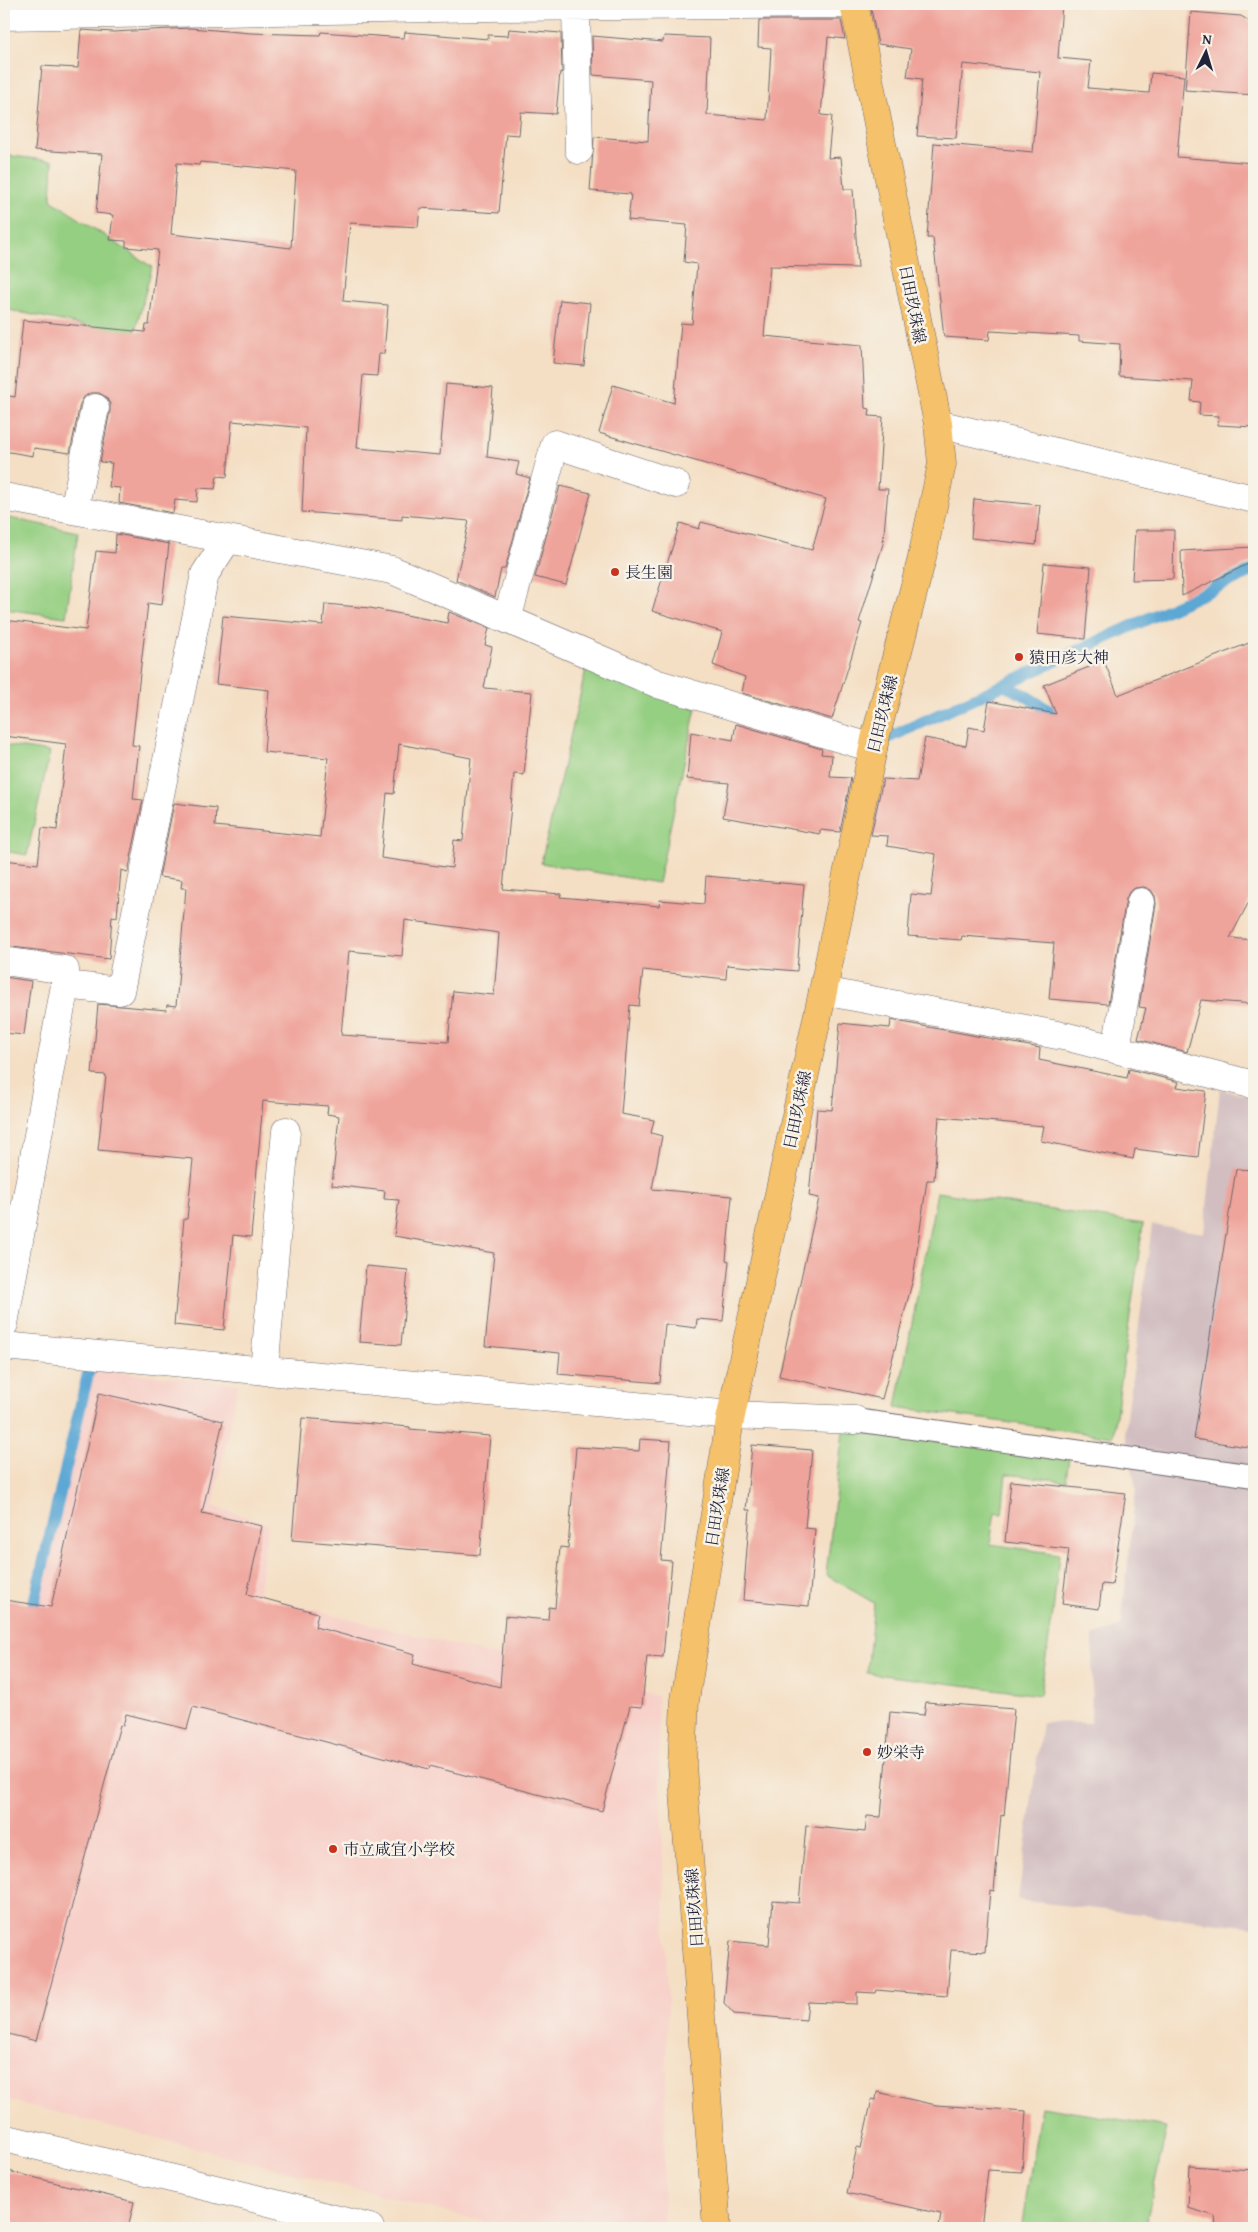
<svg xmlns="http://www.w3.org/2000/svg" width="1258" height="2232" viewBox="0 0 1258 2232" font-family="'Gentium Book Plus','Noto Serif JP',serif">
<rect width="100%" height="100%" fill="#f7f3e8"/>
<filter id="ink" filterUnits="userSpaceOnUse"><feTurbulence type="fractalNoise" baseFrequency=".02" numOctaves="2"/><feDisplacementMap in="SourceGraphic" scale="10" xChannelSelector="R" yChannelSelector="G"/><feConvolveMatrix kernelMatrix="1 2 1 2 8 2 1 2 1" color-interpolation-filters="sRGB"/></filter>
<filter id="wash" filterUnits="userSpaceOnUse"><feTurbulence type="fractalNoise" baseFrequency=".0096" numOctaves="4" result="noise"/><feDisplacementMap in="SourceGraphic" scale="20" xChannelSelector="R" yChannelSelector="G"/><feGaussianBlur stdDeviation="1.12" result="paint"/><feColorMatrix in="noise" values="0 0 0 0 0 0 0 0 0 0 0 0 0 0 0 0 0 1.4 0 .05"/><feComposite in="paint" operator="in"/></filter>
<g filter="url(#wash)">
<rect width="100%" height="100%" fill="#f4dfc4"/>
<path fill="#f7d0c9" d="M90,1369L238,1384L213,1506L268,1524L258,1596L657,1696L668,2002L663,2228H509L4,2099V1628L22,1631L67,1486Z"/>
<path fill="#d2bec1" d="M1220,1089L1254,1097V1927L1018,1900L1042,1722L1091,1723L1093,1636L1121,1626L1136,1489L1125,1432L1152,1225L1204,1233Z"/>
<path fill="#95cf82" stroke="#5c785e" d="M4,155L53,161L51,200L152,267L134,336L9,310L4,329Z
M4,517L78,532L66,617L4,609Z
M586,669L696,708L658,883L541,863Z
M4,745L50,752L27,855L4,851Z
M937,1192L1143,1224L1113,1437L896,1407Z
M843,1431L1069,1457L1066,1481L1006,1474L1002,1514L995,1512L990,1544L1059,1554L1053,1613L1040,1695L867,1673L874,1603L826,1575Z
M1041,2107L1167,2127L1145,2228H1021Z"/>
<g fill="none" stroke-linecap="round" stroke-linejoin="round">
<path stroke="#5ca7d4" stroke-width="12" d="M1003,685L1023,694L1067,722
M875,744L1254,570
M30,1620L91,1361"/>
</g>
<g id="blocks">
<path fill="#efa49b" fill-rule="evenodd" d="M870,4H1062L1058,58L1091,61L1088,88L1149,93L1151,73L1184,76L1177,157L1254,163V427L1218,425L1219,416L1199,415L1200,402L1191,401L1193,381L1119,376L1120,344L1079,341V336L990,331L989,340L944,337L933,238H927L934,143L1033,152L1040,72L963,64L956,138L917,136L922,79L907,77L911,49L878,44Z
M1191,12L1241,16L1254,24V95L1185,90Z
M759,20H841L845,39L828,37L821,115L832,116L828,158L841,157L844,189H853L858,268L770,266L764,336L862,345L865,408L870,409L869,416L883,417L878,489H888L883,544L859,622L862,623L832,719L742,693L745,677L713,665L722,632L652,611L680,523L699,529L701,522L812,550L826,499L599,433L613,385L674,403L681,323L692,324L697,264L684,262L687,225L628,220L631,194L590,191L594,137L648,141L651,80L593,75L592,36L663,42L664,36L710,38L707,115L767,120L771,48L758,47Z
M190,28L251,33L320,35L321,32L404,38L405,32L488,39V35L508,36L509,29L561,33L562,73L560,72L556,114L521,112L519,135L506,134L499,213L420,208L418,227L350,223L343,301L388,305L384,354H379L377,376L363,375L357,448L440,455L446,384L493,388L487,457L519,462L516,474L530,478L505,569H501L495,597L456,580L469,521L402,515V520L302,512L306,428L232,421L227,477L217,476L215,489L198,488L197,502L175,500L173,513L119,503L120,488L109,487L112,463L100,462L110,411V404L106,397L99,393H90L84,397L80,404L70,453L34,448L33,456L4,451V395L15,397L23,320L145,332L146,325H149L158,250L126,247V241L110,240L113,215L96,213L102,154L35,150L42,66L78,68L81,30L113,32ZM200,162L296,171L291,248L171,234L177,163L199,165Z
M560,300L590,303L584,366L553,363Z
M560,486L591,493L566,585L535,577Z
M974,499L1040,505L1036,545L971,538Z
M1135,530H1174L1173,579L1132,580Z
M116,534L169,544L162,605L148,603L132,745L139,746L133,799L143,800L128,872L121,870L117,917L112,916L109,959L4,946V860L38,864L42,828L57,830L66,744L4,736V620L86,630L96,551L115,553Z
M1254,547V561L1182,596L1181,551Z
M1044,563L1091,567L1085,639L1037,634Z
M325,604L370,608L447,623L449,612L489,628L485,645L492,647L484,688L532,692L524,775L514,774L503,889L561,894L560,897L659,906L660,900L704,904L706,876L804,885L797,971L727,965L726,979L643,970L639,1006L630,1005L621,1114L654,1120L651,1133L662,1136L652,1189L732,1196L726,1260L729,1261L723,1321L697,1319L696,1328L665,1324L660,1383L558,1374L560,1353L485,1346L494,1253L394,1236L399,1200L384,1199L385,1191L332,1185L339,1116L327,1114L328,1106L263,1101L251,1237L233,1235L224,1330L174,1325L184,1219H187L193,1159L98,1150L106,1075L92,1074L98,1004L166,1010L167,1005L176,1006L186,888H181L182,880L159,877L174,803L216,808L215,826L320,837L328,758L264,752L269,690L216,684L223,616L323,625ZM399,744L471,758L463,841L454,840L452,868L381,858L387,793L394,794ZM405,920L499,933L494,995L453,991L448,1042L341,1035L349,951L402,956Z
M1254,641V892L1230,938L1254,940V1004L1201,1000L1187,1052L1138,1039L1146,1008L1139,1007L1156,904L1155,896L1151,890L1144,887L1135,888L1129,892L1126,899L1108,1004L1049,999L1054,943L962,936L961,940L908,936L911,894L931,896L936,854L887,846L888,836L871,835L883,779L917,781L925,738L966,746L969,727L984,730L989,701L1056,714L1044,685L1104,661L1118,695Z
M736,724L822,749L821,754L832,755L830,777L851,778L840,832L820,830V834L723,817L729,783L687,779L691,732L733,740Z
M4,977L31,981L24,1035L4,1033Z
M891,1020L1040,1048L1039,1060L1127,1078L1129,1069L1179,1082L1177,1087L1206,1091L1198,1157L1135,1149L1133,1159L1041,1141L1044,1126L939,1117L934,1180H927L913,1279L882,1399L779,1376L819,1198L809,1196L817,1109L832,1110L840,1023L890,1028Z
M1236,1169L1254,1170V1448L1194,1439Z
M366,1266L408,1270L401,1345L359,1342Z
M99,1393L223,1421L202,1513L262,1526L247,1594L318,1613L315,1627L415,1654L413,1664L500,1687L505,1616L548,1620L549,1607L555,1608L560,1547L568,1548L576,1447L639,1451L640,1439L671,1441L661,1560L672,1561L663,1657L647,1656L642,1707L630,1706L602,1811L430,1766L429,1769L193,1707L187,1729L126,1714L123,1726L120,1725L36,2041L4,2033V1600L51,1607Z
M302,1418L410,1427V1429L490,1436L480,1555L292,1540Z
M752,1445L812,1450L805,1528L815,1529L809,1606L743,1600L750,1510H746Z
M1011,1481L1126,1493L1112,1585L1102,1584L1099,1609L1062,1604L1069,1549L1005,1542Z
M926,1702L1014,1709L1004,1816L1001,1815L994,1891L990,1890L985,1952L951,1950L947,1996L876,1990L875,1993L857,1992V2004L808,2002L806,2020L734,2014L724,2003L730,1941L769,1945L773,1901L799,1903L806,1826L865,1832L867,1816L881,1817L890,1712L924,1715Z
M877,2092L936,2105L1026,2111L1022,2172L988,2170L981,2228H939L941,2214L847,2193L857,2147L861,2148L872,2099L876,2100Z
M1190,2166L1254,2170V2228H1216L1215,2216L1188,2208Z
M4,2170L134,2202L128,2228H4Z"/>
</g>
</g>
<g filter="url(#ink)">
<use href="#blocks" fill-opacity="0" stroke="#6c646b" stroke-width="1"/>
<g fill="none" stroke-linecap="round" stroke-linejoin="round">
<defs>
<path id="lane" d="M855,1420L1254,1476
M300,2228L303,2211"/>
<path id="street" d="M576,7L579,150
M4,16L488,7L854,4
M938,424L1254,499
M4,497L392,570L658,684L873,748
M74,510L95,408
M508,616L555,444L676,484
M4,961L65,970V985
M823,991L1068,1037L1254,1085
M1116,1049L1141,902
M4,1324L65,985L120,991L205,574L227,540
M4,1346L731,1415L855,1420
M264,1371L286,1131
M4,2138L245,2196L370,2228"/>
<path id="primary" d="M717,2228L682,1765L685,1700L730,1420L823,991L875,739L921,562L942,464L938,424L854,4"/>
</defs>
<use href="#lane" stroke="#6c646b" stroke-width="24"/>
<use href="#street" stroke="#6c646b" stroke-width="29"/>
<use href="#primary" stroke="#6c646b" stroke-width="29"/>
<use href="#lane" stroke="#fff" stroke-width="22"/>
<use href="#street" stroke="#fff" stroke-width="28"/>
<use href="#primary" stroke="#f5c16b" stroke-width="28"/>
</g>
</g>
<g fill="#c8321e" stroke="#f7f3e8" stroke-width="2">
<circle cx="615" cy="572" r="5"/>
<circle cx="1019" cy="657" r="5"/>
<circle cx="867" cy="1752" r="5"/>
<circle cx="333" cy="1849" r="5"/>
</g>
<g text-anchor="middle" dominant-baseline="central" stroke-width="5" stroke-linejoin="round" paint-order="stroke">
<g font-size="16" fill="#22223b" stroke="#f7f3e8">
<text transform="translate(913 304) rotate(79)">日田玖珠線</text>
<text transform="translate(882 714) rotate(-76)">日田玖珠線</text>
<text transform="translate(797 1110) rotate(-78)">日田玖珠線</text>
<text transform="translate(717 1507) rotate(-81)">日田玖珠線</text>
<text transform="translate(694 1908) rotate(-94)">日田玖珠線</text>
</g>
<g font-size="16" fill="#22223b" stroke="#f7f3e8" text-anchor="start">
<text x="625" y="572">長生園</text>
<text x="1029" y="657">猿田彦大神</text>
<text x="877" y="1752">妙栄寺</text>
<text x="343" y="1849">市立咸宜小学校</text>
</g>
</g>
<rect width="1258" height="2232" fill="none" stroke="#f7f3e8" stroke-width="20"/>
<g transform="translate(1206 52) rotate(5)" stroke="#f7f3e8" stroke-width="4" paint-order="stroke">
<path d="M0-4L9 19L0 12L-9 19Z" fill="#22223b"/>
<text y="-8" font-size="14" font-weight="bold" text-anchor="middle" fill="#22223b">N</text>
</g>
</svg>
